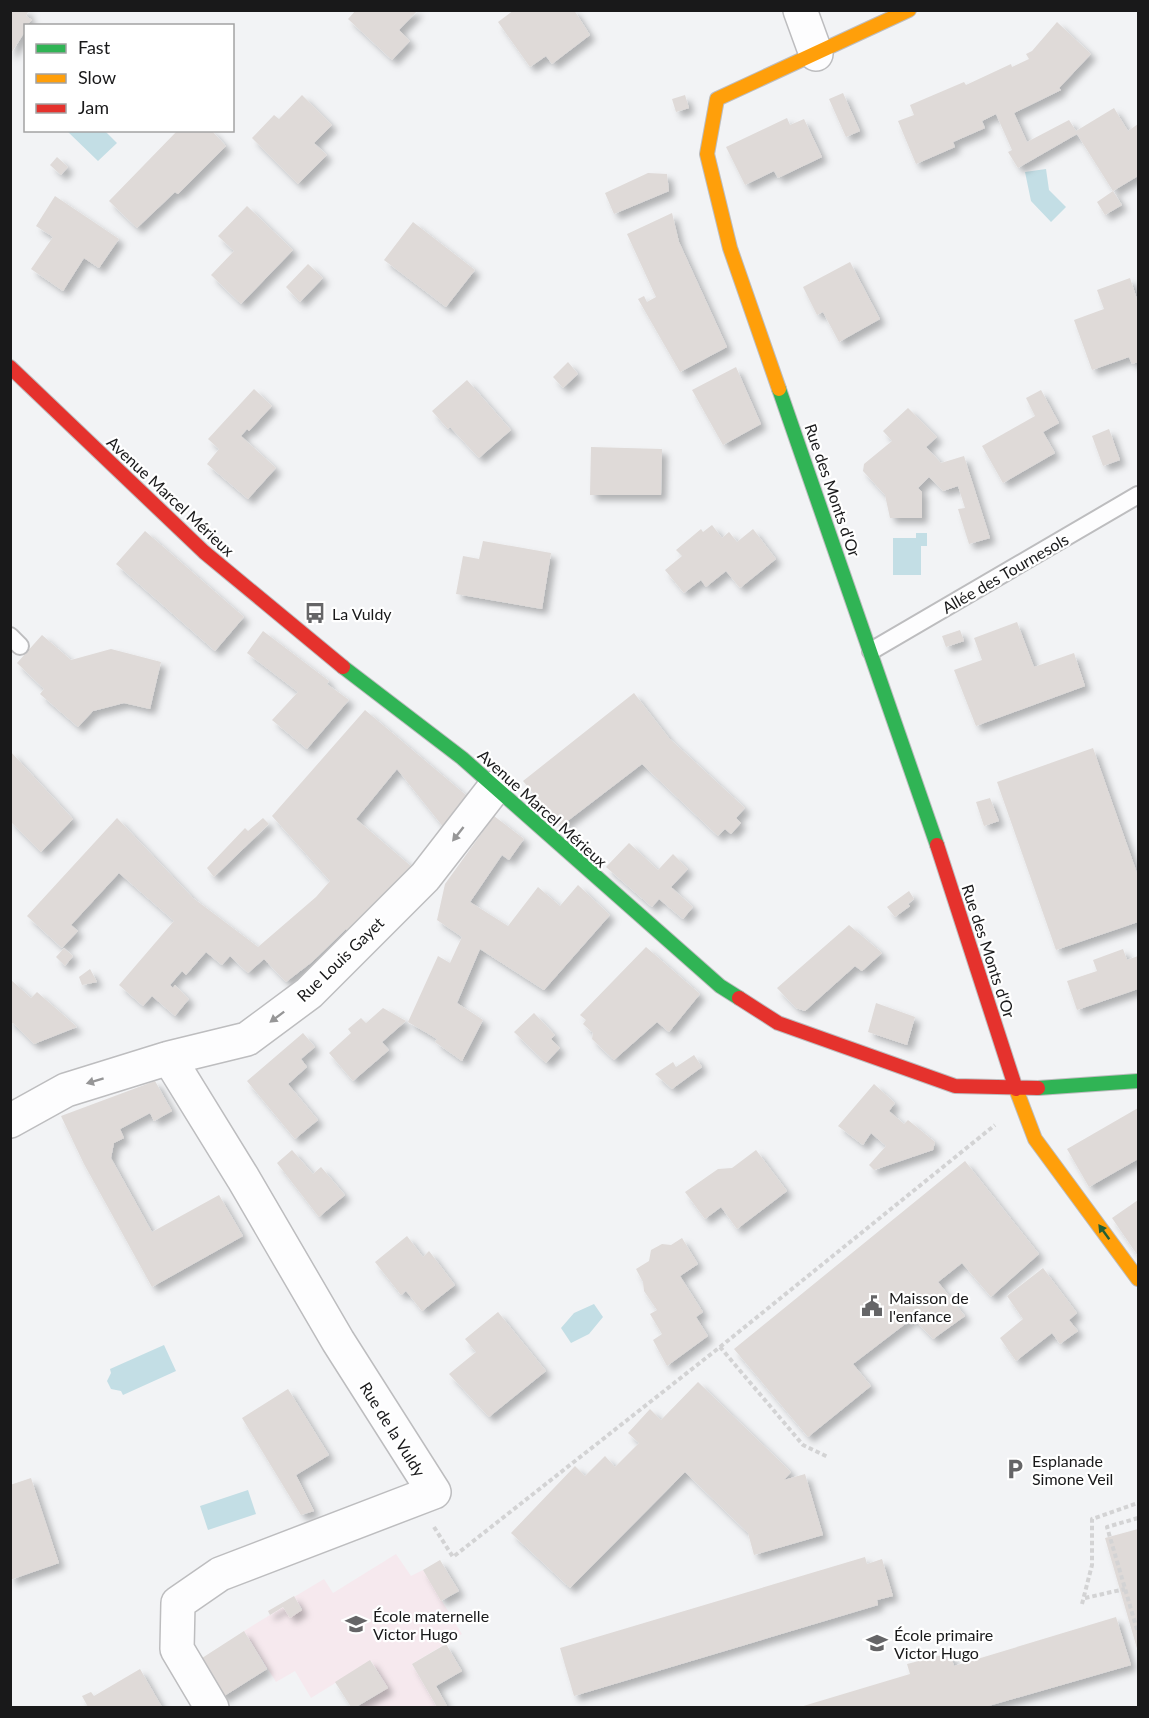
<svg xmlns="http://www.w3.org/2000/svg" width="1149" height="1718" viewBox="0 0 1149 1718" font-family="Lato,sans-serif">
<defs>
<filter id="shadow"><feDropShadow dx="5.5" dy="5.5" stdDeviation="3" flood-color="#0004"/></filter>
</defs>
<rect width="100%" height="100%" fill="#f2f3f5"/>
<path fill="#f6e9ee" d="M396,1554L411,1576L423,1570L462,1634L412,1664L437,1707L356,1708L388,1688L371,1661L311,1698L295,1671L276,1682L244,1631L283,1607L290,1617L302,1609L294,1597L324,1579L333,1593Z"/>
<path fill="#c3dee5" d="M67,131H105L117,143L98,161Z
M1046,169L1049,190L1066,207L1051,222L1031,201L1025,172Z
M916,533H927V546H921V575H893V538H916Z
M594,1304L603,1317L589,1334L571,1343L561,1328L574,1313Z
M164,1345L176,1371L123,1395L121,1391L111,1389L107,1381L111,1373L110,1369Z
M248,1490L256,1514L208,1530L200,1506Z"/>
<path fill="#dfdad8" filter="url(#shadow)" d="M10,10H29L26,16L32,20L26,26V30L10,55Z
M356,10H418L399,30L410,41L392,60L348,19Z
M514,10H574L590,35L552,64L546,56L530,67L498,22Z
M1057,22L1091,54L1059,88L1061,90L1014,113L1027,142L1069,120L1076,131L1114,108L1128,131L1138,124V176L1113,191L1077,134L1018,168L1008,152L1012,150L996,114L982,121L985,128L953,142L955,147L916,164L898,121L914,115L910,105L964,82L966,85L1011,64L1012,67L1029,59L1026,54L1032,51Z
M843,93L860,131L846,137L829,99Z
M302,95L332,125L314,143L327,155L298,184L252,138L274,115L279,119Z
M685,95L689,108L676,112L672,99Z
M787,118L790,125L804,119L822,157L778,178L774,171L745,185L726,147Z
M178,130H211L226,146L178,194L175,192L137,228L109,201Z
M57,157L68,167L61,175L50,165Z
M648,173L667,174L669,191L614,214L605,193Z
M1113,191L1122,205L1105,215L1097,202Z
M55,196L119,239L99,268L84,258L63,291L31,269L53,237L36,226Z
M247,206L293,250L241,304L211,275L234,251L218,236Z
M672,213L679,242L727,347L680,372L638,299L644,296L647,302L656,297L627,234Z
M413,222L475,270L446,307L384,260Z
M850,262L880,319L839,342L823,312L817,315L803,287Z
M308,264L323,278L300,302L286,287Z
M1130,278L1138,302V362L1132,364L1129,357L1092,370L1074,320L1104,309L1097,290Z
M568,362L578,374L563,388L553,377Z
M736,367L761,424L723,445L692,390Z
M467,380L511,430L479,458L450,427L448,429L432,411Z
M254,389L272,406L249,431L247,429L241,436L276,468L248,499L207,464L219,449L208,439Z
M1041,390L1059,423L1043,432L1055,453L1003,483L982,446L1035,416L1026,398Z
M908,408L937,437L926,447L941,463L964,456L990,538L969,544L958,509L965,508L958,486L943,491L929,477L918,488L922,492V518H890L885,495L863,471L864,464L892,441L883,431Z
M1109,429L1120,460L1103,466L1092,436Z
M591,447L662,449L661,495H590Z
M712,525L722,538L729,532L737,542L753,529L776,559L740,588L726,571L706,587L701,580L684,593L665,570L682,556L676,550L701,529L703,532Z
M145,531L244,617L215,651L116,564Z
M483,541L551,553L542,609L456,594L463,556L479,559Z
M1017,622L1034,667L1074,653L1085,686L976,726L954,670L982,660L974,638Z
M960,630L964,641L946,647L942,636Z
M263,631L329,681L327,684L349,700L307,749L272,720L298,692L247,653Z
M42,635L71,660L111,649L161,662L150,709L124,703L93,711L78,727L40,694L44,689L17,663Z
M634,693L669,738L745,808L736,818L741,823L731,834L725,829L718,836L642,764L561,826L523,781Z
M365,710L467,796L444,828L397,769L356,819L412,867L349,933L346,929L312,962L286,982L264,959L248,973L230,956L222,965L206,952L186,975L182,971L170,985L173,988L175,985L189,999L175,1016L152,996L143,1006L119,985L174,921L119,873L71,925L78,931L62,948L27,916L117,818L193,898L258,947L316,897L330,881L272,816Z
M1093,748L1138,876V922L1056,950L997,782Z
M10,751L73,819L41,852L10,821Z
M990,798L999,821L984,826L976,802Z
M494,816L524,839L509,860L502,855L470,902L508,926L538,887L560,906L578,885L610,915L544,990L480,949L457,1003L483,1020L462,1061L435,1042L437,1039L408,1022L438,956L450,963L462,937L437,920L445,884Z
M263,818L269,824L214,877L207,868L245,828L248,831Z
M629,843L658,870L673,854L688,869L671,887L693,907L683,919L659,899L652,907L606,867Z
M909,891L914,899L908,904L910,906L895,917L887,907Z
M849,925L882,953L862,971L855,966L805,1011L796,1008L777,988Z
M646,947L700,994L669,1032L657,1022L614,1060L592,1039L593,1033L583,1024L586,1020L580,1015Z
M64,948L73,956L65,966L56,957Z
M1123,949L1127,960L1138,956V989L1077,1010L1067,981L1097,971L1093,960Z
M90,969L97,982L82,985L79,977Z
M10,979L31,998L37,992L77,1027L34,1044L13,1023L10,1025Z
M876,1003L915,1017L907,1045L868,1032Z
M383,1008L406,1021L382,1042L389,1050L353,1081L329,1053L351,1033L348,1029L361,1018L366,1023Z
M534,1013L555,1035L551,1039L560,1048L546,1063L514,1032Z
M303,1033L315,1047L301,1059L307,1067L288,1084L318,1120L295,1139L247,1081Z
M694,1055L702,1067L672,1089L655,1074L673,1062L676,1067Z
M155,1081L172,1111L154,1121L150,1113L120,1129L124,1138L114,1143L111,1158L152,1232L219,1195L243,1236L152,1287L84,1164L61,1116Z
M874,1084L895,1103L889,1111L904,1124L908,1120L935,1142L933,1150L874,1170L869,1165L886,1146L871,1133L863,1145L838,1126Z
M1138,1108V1159L1089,1187L1067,1149Z
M292,1150L313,1174L321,1167L345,1195L319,1217L277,1163Z
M756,1150L787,1191L737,1229L721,1207L705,1219L685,1192L718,1169L732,1168Z
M965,1161L1039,1254L991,1297L962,1263L938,1282L965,1316L933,1339L913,1318L853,1364L871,1386L808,1437L734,1349Z
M1138,1200V1256L1112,1218Z
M407,1236L423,1257L429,1251L455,1285L422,1311L406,1291L401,1295L375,1262Z
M682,1238L698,1264L680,1276L703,1312L696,1317L708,1336L667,1366L653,1340L662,1334L650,1314L657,1310L644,1291L643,1282L636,1269L649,1261L651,1250L662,1244L671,1245Z
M1043,1268L1077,1313L1069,1320L1078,1331L1060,1344L1052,1333L1016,1361L1000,1338L1023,1319L1007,1296Z
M498,1312L546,1371L489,1417L449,1374L476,1352L465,1339Z
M698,1382L791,1472L784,1480L805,1474L823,1535L754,1555L748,1533L685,1472L570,1588L511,1533L575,1466L585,1476L605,1456L615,1467L639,1443L628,1433L650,1409L661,1420Z
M288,1389L329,1455L296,1475L314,1511L301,1515L242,1418Z
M31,1478L59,1563L10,1580V1485Z
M1138,1529V1652L1105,1538Z
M865,1557L867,1564L882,1559L893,1596L877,1600L878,1605L574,1696L560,1648Z
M440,1560L459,1591L441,1601L423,1570Z
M294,1596L302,1610L290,1618L283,1607L270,1615L268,1611Z
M1116,1617L1131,1665L985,1707H800L910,1674L907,1664L950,1653L954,1666Z
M244,1631L267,1669L221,1698L199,1660Z
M446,1644L462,1671L436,1686L447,1706L437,1707L412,1664Z
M370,1660L388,1688L356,1707H351L335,1682Z
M140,1669L162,1707H88L82,1696L91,1692L94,1696Z"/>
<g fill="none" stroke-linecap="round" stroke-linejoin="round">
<defs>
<path id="lane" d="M10,636L20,646
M871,651L1138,495"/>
<path id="street" d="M800,10L816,54
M169,1058L243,1178L338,1341L434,1492L220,1574L178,1603L177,1649L212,1708
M10,1121L66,1090L169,1058L247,1039L309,993L425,877L494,788"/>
<path id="fast" d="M779,389L937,845
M343,667L462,758L720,986L739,998
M1038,1088L1138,1081"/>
<path id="slow" d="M779,389L730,248L707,154L717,99L909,10
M1016,1089L1035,1139L1138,1279"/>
<path id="jam" d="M10,367L204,552L343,667
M937,845L1016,1089
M739,998L778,1023L955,1086L1038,1088"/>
</defs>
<use href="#lane" stroke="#bdbdbf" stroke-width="20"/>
<use href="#street" stroke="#bdbdbf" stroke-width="36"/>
<use href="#fast" stroke="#bdbdbf" stroke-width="16"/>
<use href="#slow" stroke="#bdbdbf" stroke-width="16"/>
<use href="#jam" stroke="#bdbdbf" stroke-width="16"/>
<path stroke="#d3d3d4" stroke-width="4" stroke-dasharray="4.5 3" stroke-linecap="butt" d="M720,1347L995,1125
M1138,1518L1107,1527L1138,1633
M434,1527L453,1557L720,1347L803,1445L828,1457
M1085,1598L1125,1589
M1082,1604L1092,1565V1519L1138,1503"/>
<use href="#lane" stroke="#fdfdfe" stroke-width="16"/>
<use href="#street" stroke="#fdfdfe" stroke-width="33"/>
<use href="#fast" stroke="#30b455" stroke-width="14"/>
<use href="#slow" stroke="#ff9f0a" stroke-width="14"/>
<use href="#jam" stroke="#e5322d" stroke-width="14"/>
</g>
<defs><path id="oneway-solid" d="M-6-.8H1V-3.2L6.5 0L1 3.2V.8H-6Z" transform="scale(1.5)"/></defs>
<g fill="#969697">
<use href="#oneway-solid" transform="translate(458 834) rotate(128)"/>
<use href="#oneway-solid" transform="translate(277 1017) rotate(143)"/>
<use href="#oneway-solid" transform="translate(95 1081) rotate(163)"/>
</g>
<use fill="#235f35" href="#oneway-solid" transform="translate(1104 1232) rotate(-126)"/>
<defs>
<symbol id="bus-bare" viewBox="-9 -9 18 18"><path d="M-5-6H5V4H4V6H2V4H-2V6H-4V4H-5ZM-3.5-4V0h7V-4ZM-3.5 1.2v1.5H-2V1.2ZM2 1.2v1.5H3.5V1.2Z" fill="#656567" stroke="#fff" stroke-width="2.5" paint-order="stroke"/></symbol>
<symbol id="civic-bare" viewBox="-9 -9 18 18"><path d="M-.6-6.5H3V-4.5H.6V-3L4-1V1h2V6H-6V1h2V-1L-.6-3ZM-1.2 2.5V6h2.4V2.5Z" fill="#656567" stroke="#fff" stroke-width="2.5" paint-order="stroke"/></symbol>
<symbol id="parking-bare" viewBox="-9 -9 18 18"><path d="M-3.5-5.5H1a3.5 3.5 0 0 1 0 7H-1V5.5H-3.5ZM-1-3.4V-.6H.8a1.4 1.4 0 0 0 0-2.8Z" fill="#656567" stroke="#fff" stroke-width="2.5" paint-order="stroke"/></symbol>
<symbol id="school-bare" viewBox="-9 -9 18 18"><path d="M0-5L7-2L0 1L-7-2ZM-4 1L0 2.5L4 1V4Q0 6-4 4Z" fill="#656567" stroke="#fff" stroke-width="2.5" paint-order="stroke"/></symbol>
</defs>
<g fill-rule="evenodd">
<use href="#bus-bare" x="300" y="598" width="30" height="30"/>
<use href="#civic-bare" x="857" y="1291" width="30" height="30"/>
<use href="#parking-bare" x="1000" y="1454" width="30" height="30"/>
<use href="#school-bare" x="341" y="1609" width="30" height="30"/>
<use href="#school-bare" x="862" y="1628" width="30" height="30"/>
</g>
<g text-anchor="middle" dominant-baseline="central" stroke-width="4.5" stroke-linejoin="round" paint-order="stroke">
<g font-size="16" fill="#19191a" stroke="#fff">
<text transform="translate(833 490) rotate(71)">Rue des Monts d'Or</text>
<text transform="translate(171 496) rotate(43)">Avenue Marcel Mérieux</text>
<text transform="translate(1005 573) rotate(-30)">Allée des Tournesols</text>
<text transform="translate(543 808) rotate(42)">Avenue Marcel Mérieux</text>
<text transform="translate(989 951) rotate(72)">Rue des Monts d'Or</text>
<text transform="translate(340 959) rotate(-44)">Rue Louis Gayet</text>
<text transform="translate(393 1429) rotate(58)">Rue de la Vuldy</text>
</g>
<g font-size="16" fill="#19191a" stroke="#fff" text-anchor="start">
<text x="332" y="613">La Vuldy</text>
<text x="889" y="1297">Maisson de<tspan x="889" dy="18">l'enfance</tspan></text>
<text x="1032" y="1460">Esplanade<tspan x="1032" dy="18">Simone Veil</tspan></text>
<text x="373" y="1615">École maternelle<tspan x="373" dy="18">Victor Hugo</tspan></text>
<text x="894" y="1634">École primaire<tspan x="894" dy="18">Victor Hugo</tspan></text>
</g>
</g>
<rect width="1149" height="1718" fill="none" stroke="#19191a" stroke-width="24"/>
<rect x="24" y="24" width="210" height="108" fill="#ffffff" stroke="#a3a3a3" stroke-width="1.5"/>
<rect x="36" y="44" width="30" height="9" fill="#30b455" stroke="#a3a3a3" stroke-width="1.5"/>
<text x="78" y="54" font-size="18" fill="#19191a">Fast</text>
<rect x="36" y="74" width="30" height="9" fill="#ff9f0a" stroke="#a3a3a3" stroke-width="1.5"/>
<text x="78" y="84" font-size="18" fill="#19191a">Slow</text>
<rect x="36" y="104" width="30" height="9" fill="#e5322d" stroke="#a3a3a3" stroke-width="1.5"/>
<text x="78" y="114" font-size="18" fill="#19191a">Jam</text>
</svg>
